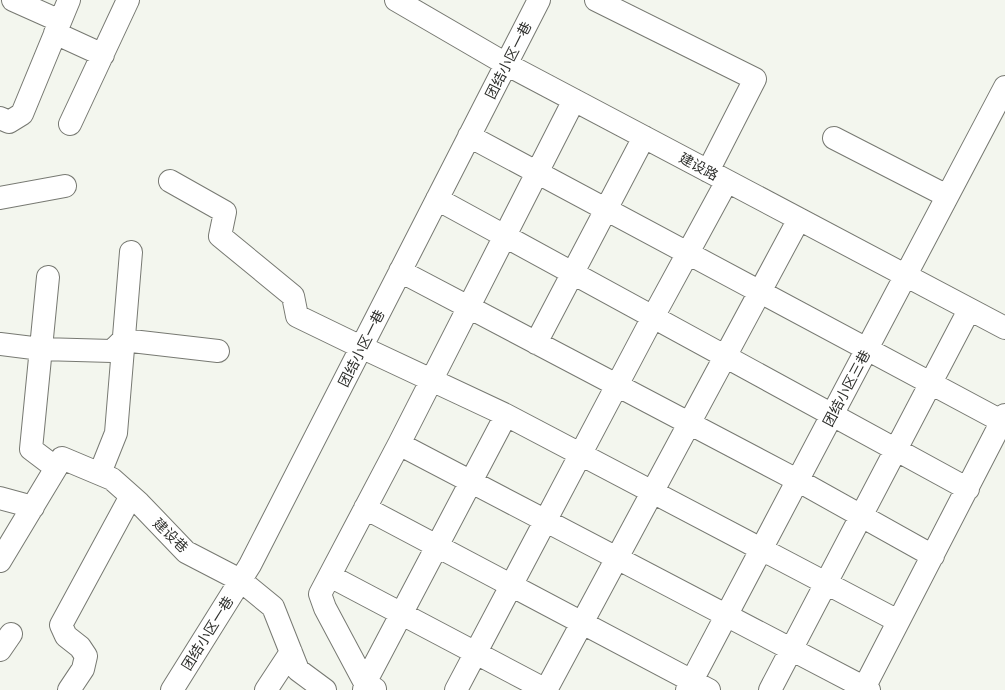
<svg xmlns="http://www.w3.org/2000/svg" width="1005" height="690" viewBox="0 0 1005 690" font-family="'Golos Text','Noto Sans SC',sans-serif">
<rect width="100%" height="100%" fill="#f3f6ee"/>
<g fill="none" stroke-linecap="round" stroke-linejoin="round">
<defs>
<path id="minor" d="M13,0L60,21
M396,0L506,64L1005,328
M596,0L755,79L708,171
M55,33L103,55
M0,118L9,122L22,114L69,0
M70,124L128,0
M469,136L1005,423
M834,138L947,196
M170,181L225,212L220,236L293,296L297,316L361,347L506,415L898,621
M0,198L65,186
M437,199L968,489
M400,271L797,480L933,556
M48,277L31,449L56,468
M536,343L644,137
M0,344L41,349L112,351L123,340L218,351
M399,444L869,690
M100,473L116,433L131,252
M0,498L33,507
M365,508L709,690
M0,561L62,458L112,479L139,503L186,552L240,580L273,607L298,670L325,690
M330,576L546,690
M0,650L11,634
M375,689L365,683L506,415
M69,690L83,669L86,656L80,647L66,636L61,625L131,496
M172,690L250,565L539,0
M266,690L291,652
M364,690L365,683L325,608L320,594L399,444L574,100
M456,690L653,317L727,181
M546,690L799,219
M687,690L1005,87
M770,690L969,310
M863,690L1005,415"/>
</defs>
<use href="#minor" stroke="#777972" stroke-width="24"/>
<use href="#minor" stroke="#fff" stroke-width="22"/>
</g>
<g text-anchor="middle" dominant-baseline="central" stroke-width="3" stroke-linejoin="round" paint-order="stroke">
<g font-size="14" fill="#2f302d" stroke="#fff">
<text transform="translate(508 60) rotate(-63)">团结小区一巷</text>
<text transform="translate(699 166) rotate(28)">建设路</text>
<text transform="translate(361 348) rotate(-63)">团结小区一巷</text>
<text transform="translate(846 388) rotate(-62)">团结小区三巷</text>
<text transform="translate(171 535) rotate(44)">建设巷</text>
<text transform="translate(207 633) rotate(-58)">团结小区一巷</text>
</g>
</g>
</svg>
